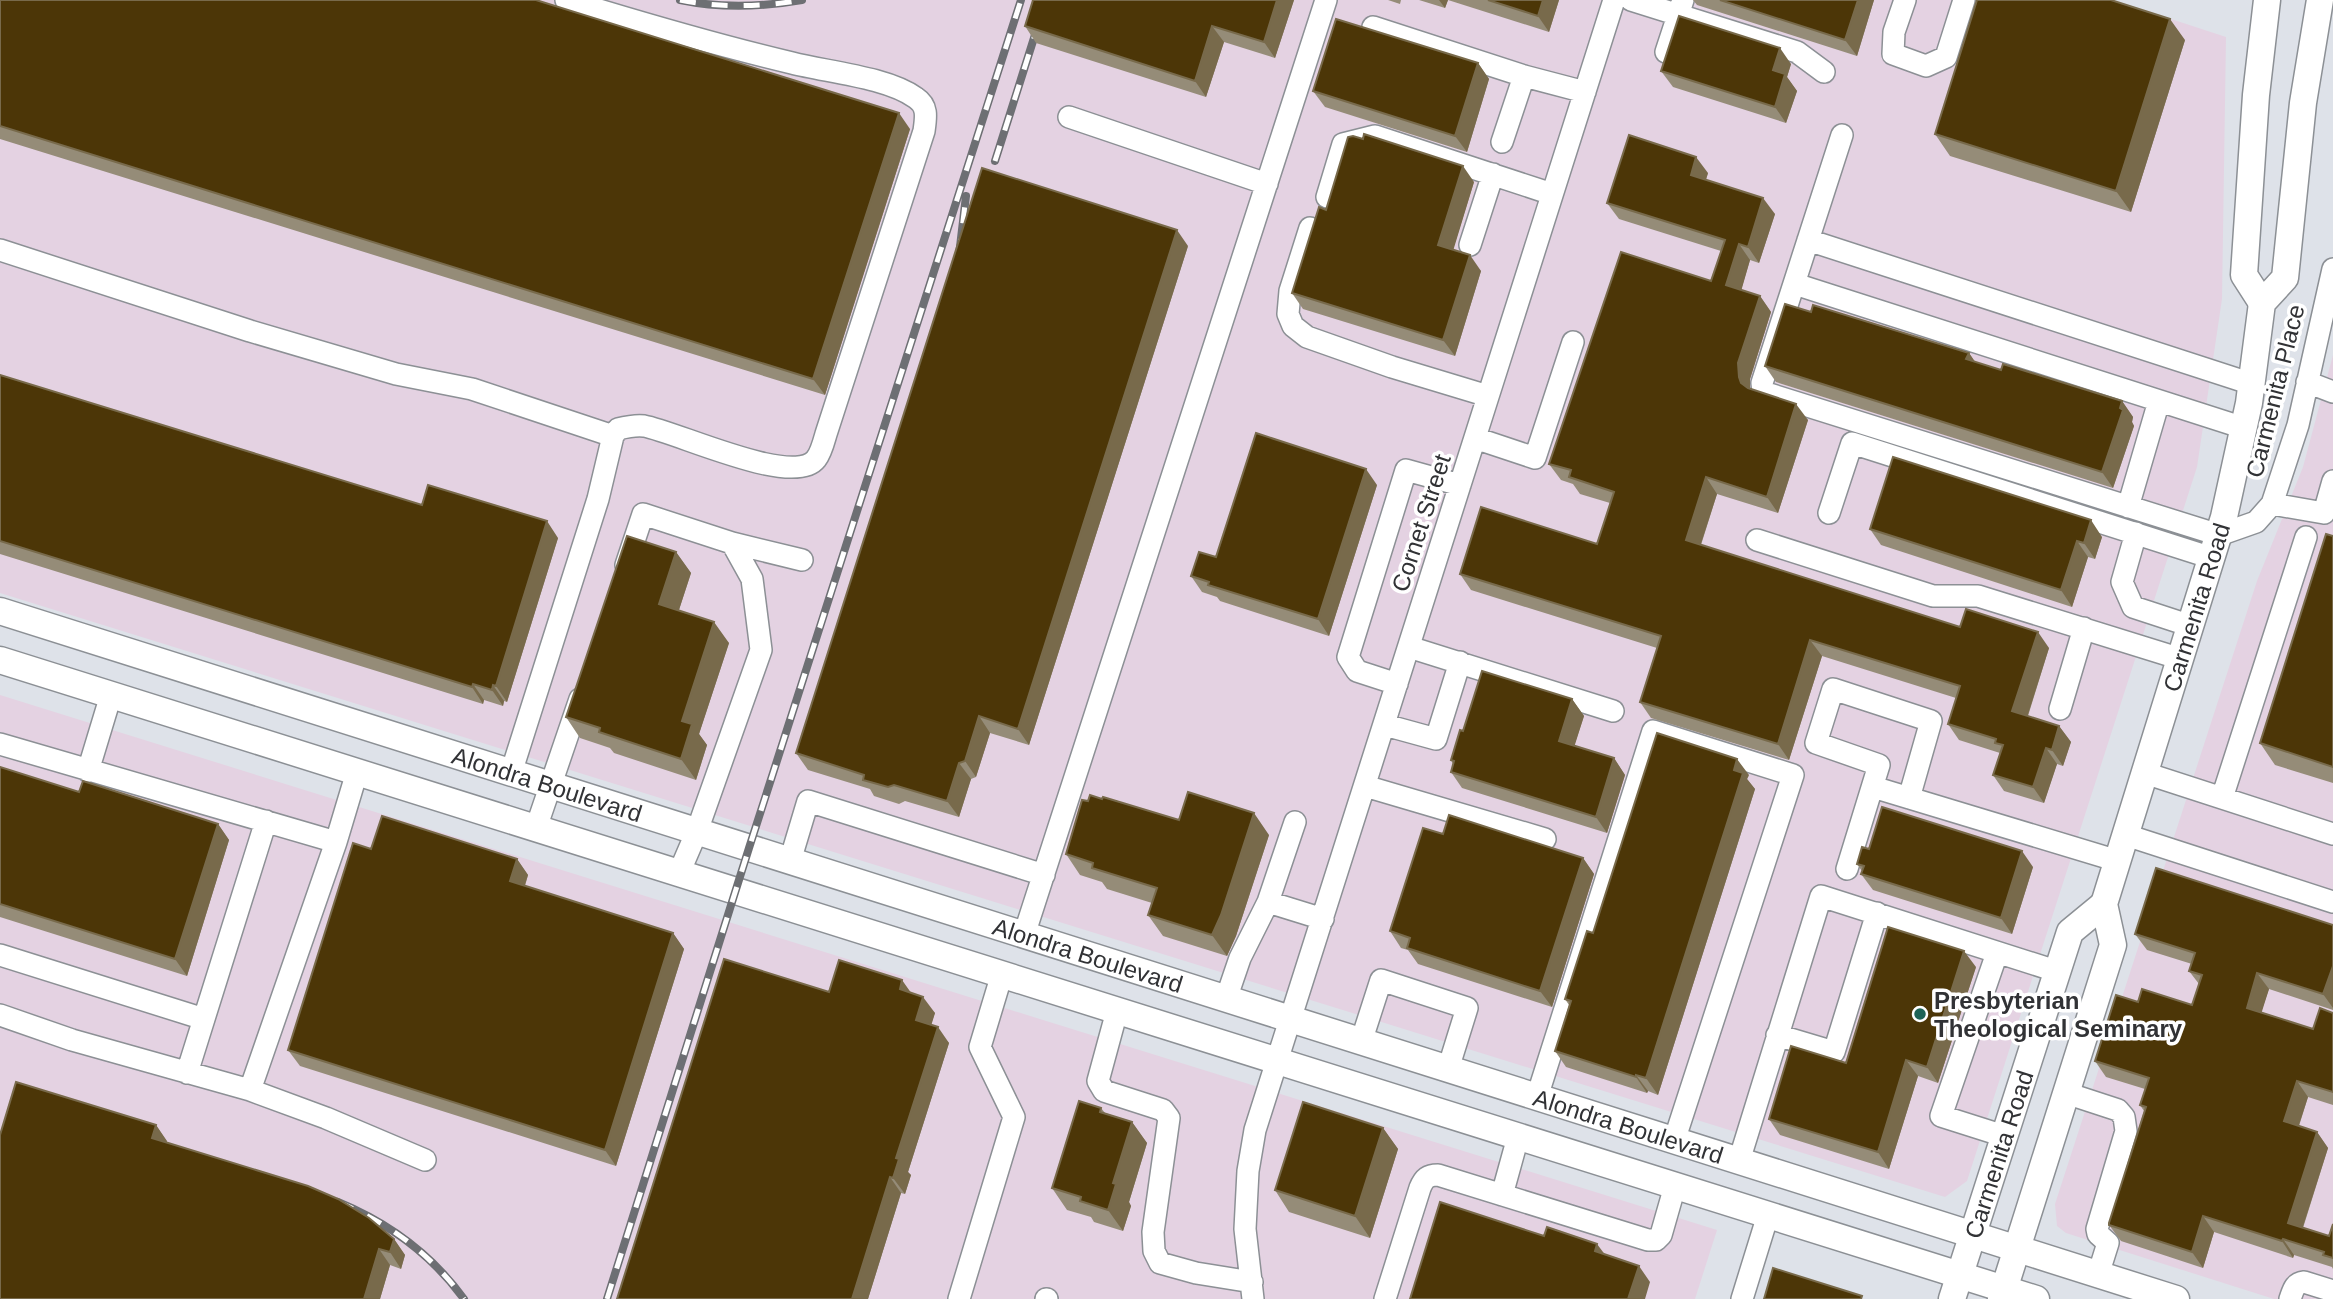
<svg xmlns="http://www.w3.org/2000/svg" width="2333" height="1299" viewBox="0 0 2333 1299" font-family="Helvetica,sans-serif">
<rect width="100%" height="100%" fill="#dee2e9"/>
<path fill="#e4d2e2" d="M0,0H2113L2226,37L2222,299L2197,467L1967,1181L1945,1197L0,593Z
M2333,355V1299H2274L2066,1233L2057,1226L2055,1204L2257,581L2303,467Z
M0,695L1717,1230L1695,1299H0Z"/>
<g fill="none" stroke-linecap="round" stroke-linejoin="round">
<defs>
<path id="minor" d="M566,0C641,23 716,45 792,63C827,72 887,77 916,98C928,106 926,117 924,131L826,434C824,441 821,453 816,459C794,488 677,432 644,426C635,425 626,427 618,429L613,436
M1631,0L1797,52L1824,72
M1905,0L1894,32L1893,54L1926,66L1946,57L1964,0
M1373,27L1524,76L1585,92
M1666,52L1683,0
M1069,117L1267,184
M1842,135L1762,383L1763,392L2219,535L2256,522L2272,504L2298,425L2333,269
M1502,142L1524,76
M1327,197L1343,144L1375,136L1552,194
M1310,228L1290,291L1288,314L1293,326L1307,337L1392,367L1488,396
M1808,240L2252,384
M1470,245L1493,174
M0,250L250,331L396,374L472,389L613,436L598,499L511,773
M1795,284L2244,428
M2307,382L2333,392
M1475,438L1535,458L1573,342
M2272,504L2324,513L2333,481
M2128,507L2159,401
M1829,513L1852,443L2212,558
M2136,533L2122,582L2133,607L2191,626
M1757,540L1933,596H1978L2181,659
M732,543L802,560
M626,565L643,514L732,543L752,579L761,650L697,831L679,873
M1409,647L1613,711
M1397,684L1357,671L1348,657L1406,470L1460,485
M2060,709L2084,628
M1385,725L1436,739L1460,662
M0,744L336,842L250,1090L72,1040L0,1015
M88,771L111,695
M2145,773L2333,834
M1365,786L1545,839
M1873,787L2118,861
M2222,798L2306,537
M536,828L580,699
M2126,835L2333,902
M336,842L357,772
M790,861L808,801L1044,875
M1847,869L1879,765L1816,743L1833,689L1931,721L1909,798
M1268,902L1295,822
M1024,935L1326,0
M1997,953L1941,1116L2004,1136
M0,955L204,1019
M1226,999L1240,958L1268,902L1323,919
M1117,1011L1098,1081L1104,1091L1163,1110L1169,1118L1153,1232L1154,1251L1160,1263L1196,1273L1252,1282
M1777,1035L1834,1052L1877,913
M1361,1042L1381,980L1467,1008L1448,1069
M187,1073L266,821
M250,1090L326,1118L425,1160
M2066,1093L2118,1110L2124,1117L2126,1131L2097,1229L2098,1234L2108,1243L2098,1275
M1537,1097L1653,731L1793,775L1674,1141
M1739,1161L1821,896L2056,971
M1502,1195L1518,1137
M959,1299L1014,1117L980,1047L1002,974
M1046,1299H1047
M1253,1299L1245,1229L1248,1171L1255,1130L1614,0
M1385,1299L1420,1188C1424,1178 1428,1175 1438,1175L1648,1240H1656L1661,1235L1675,1186
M1742,1299L1768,1215
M2290,1299C2293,1291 2294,1283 2304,1282L2333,1291"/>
<g id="major">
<path d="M2262,303L2244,275L2256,95L2267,0"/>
<path id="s1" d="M0,611L2176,1299"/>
<path d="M0,660L2036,1299"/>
<path id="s2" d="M1952,1299L2070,932L2104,904"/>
<path id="s3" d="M2001,1299L2113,945L2104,904L2224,517L2249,403L2262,303L2285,278L2303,103L2320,0"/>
</g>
</defs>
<use href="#minor" stroke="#8c9095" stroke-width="24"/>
<use href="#major" stroke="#8c9095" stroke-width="29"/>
<use href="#minor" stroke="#fff" stroke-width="21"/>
<use href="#major" stroke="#fff" stroke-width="26"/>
<defs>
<path id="rail" d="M680,0C719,8 762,7 802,0
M995,161L1046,0
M959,255L966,196
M338,1202C389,1223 432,1255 464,1299
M607,1299L749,848L1021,0"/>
</defs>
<use href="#rail" stroke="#6d6f73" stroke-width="8"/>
<use href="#rail" stroke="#fff" stroke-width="5" stroke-dasharray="16" stroke-linecap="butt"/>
</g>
<path fill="#958c78" d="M0,0L910,129L825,395L0,139Z
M1294,0L1275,58L1224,42L1206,97L1036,43L1025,26Z
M1388,0H1401L1400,4Z
M1419,0H1559L1549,32L1448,0L1445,8Z
M1693,0H1874L1857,56L1697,5Z
M2185,40L2131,212L1950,156L1935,134Z
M1478,63L1489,79L1467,152L1325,107L1313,91Z
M1791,64L1787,77L1797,91L1786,123L1673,87L1661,71Z
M1708,173L1706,180L1775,214L1759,263L1750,260L1741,290L1760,296L1771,312L1750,379V389L1808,420L1778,513L1717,494L1701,545L1960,627L2049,648L2028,716L2059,726L2071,742L2063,766L2057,764L2044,803L2004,791L1993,775L2000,753L1959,740L1948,724L1956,698L1822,656L1789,760L1651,718L1640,702L1657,648L1471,590L1460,574L1597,544L1610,503L1580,494L1573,484L1561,480L1549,464L1711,281L1721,251L1619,219L1607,203Z
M1474,182L1453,249L1481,271L1455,356L1303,309L1292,293Z
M1188,246L1029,745L990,733L976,777L971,779L959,817L905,801L899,804L874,796L870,789L808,770L796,753Z
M1811,312L1969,353L1975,362L2001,370L2122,401L2133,417L2132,422L2134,426L2113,488L1776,382L1765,366Z
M0,375L422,505L558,538L507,702L504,701L503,706L484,700L483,704L0,554Z
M1377,485L1329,636L1220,601L1217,597L1202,592L1191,576L1216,557Z
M1870,529L2102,537L2095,559L2088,557L2072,607L1881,545Z
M2333,536V783L2275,765L2260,743Z
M676,552L691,573L679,610L729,643L699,734L707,745L696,780L614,753L610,748L580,738L566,717Z
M1572,699L1584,716L1574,746L1614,758L1625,775L1607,833L1462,788L1451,772L1453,764L1451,760L1463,731Z
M0,767L79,792L218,824L229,840L187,976L0,917Z
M1749,775L1747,779L1755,789L1658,1095L1648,1091L1647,1093L1566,1067L1555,1051L1569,1005L1565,999L1593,933Z
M1088,801L1179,820L1269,835L1236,936L1227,956L1163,936L1148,915L1152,903L1107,889L1102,882L1080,875L1066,854Z
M1443,834L1583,858L1594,874L1552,1007L1418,964L1408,950L1401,948L1390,931Z
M371,849L517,859L528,875L525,886L673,933L684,949L616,1166L300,1066L288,1050Z
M1869,849L2033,867L2012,934L1873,890L1861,874L1862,871L1857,864Z
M2333,925V1010L2269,989L2261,1012L2313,1029L2333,1013V1105L2308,1097L2299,1126L2317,1132L2328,1148L2303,1228L2329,1236L2333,1224V1269L2332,1267L2294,1255L2293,1258L2214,1232L2203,1268L2121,1241L2109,1225L2144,1111L2140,1105L2145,1089L2106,1077L2095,1061L2138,1002L2192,1005L2199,984L2189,971L2192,964L2147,950L2135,934Z
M1976,967L1938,1083L1918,1076L1889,1169L1780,1135L1769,1119Z
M829,992L911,993L935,1013L931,1024L949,1043L908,1172L911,1175L905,1194L901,1193L868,1299H617Z
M1101,1108L1105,1113L1132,1122L1147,1143L1129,1202L1131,1206L1123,1231L1094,1222L1091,1217L1067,1210L1052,1188Z
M156,1125L167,1142L394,1239L405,1255L401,1269L390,1265L380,1299H0Z
M1383,1128L1398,1149L1370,1238L1289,1212L1275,1190Z"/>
<path fill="#786a4b" d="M1277,0H1294L1275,58L1264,42Z
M1439,0H1448L1445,8Z
M1543,0H1559L1549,32L1538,16Z
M1858,0H1874L1857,56L1845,40Z
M2170,19L2185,40L2131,212L2116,191Z
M1212,26L1224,42L1206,97L1195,81Z
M1780,48L1791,64L1787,77L1797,91L1786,123L1775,107L1773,70Z
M1478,63L1489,79L1467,152L1455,136Z
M899,113L910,129L825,395L813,379Z
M1696,157L1708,173L1702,191L1691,175Z
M1463,166L1474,182L1450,261L1438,245Z
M1763,198L1775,214L1759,263L1748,247Z
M1177,230L1188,246L1029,745L1018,729Z
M1739,244L1750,260L1738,302L1726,285Z
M1470,255L1481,271L1455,356L1443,340Z
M1760,296L1771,312L1750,379V393L1741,383L1739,377L1738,363Z
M1969,353L1980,369L1966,359Z
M2122,401L2133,417L2132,422L2134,426L2113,488L2102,472Z
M1796,404L1808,420L1778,513L1767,497Z
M1366,469L1377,485L1329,636L1318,619Z
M1706,477L1717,494L1697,556L1686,540Z
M2091,520L2102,537L2095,559L2084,543Z
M547,521L558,538L507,702L496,686Z
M2077,541L2088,557L2072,607L2061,590Z
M676,552L691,573L674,625L659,604Z
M714,622L729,643L699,734L707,745L696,780L681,759L682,721Z
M2038,632L2049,648L2024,727L2012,711Z
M1810,640L1822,656L1789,760L1778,744Z
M473,684L484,700L483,704L472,687Z
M493,685L504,701L503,706L492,690Z
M1572,699L1584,716L1571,757L1559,741Z
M979,716L990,733L976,777L965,761Z
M2059,726L2071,742L2063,766L2052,750Z
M2046,748L2057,764L2044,803L2033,787Z
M1614,758L1625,775L1607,833L1596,817Z
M1737,759L1749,775L1747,779L1755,789L1658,1095L1646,1078Z
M959,763L971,779L959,817L947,801Z
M1254,813L1269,835L1236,936L1227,956L1212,935Z
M218,824L229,840L187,976L175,959Z
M2022,851L2033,867L2012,934L2001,918Z
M1583,858L1594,874L1552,1007L1540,991Z
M517,859L528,875L521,897L510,881Z
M673,933L684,949L616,1166L605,1150Z
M1964,951L1976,967L1938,1083L1927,1067Z
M2332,966L2333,967V1008L2323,994Z
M2257,973L2269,989L2258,1024L2247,1008Z
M902,980L914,997L900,989Z
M923,997L935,1013L928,1036L916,1020Z
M938,1027L949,1043L908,1172L911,1175L905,1194L893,1178L896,1158Z
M1906,1060L1918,1076L1889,1169L1878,1152Z
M1636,1075L1648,1091L1647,1093L1636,1077Z
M2297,1081L2308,1097L2295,1137L2284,1121Z
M1132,1122L1147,1143L1129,1202L1131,1206L1123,1231L1108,1210L1113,1183Z
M156,1125L167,1141L163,1154L152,1138Z
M1383,1128L1398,1149L1370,1238L1355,1216Z
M2317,1132L2328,1148L2299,1239L2288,1223Z
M890,1177L901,1193L868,1299H852Z
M2203,1216L2214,1232L2203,1268L2192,1252Z
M394,1239L405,1255L401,1269L390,1252Z
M2283,1239L2294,1255L2293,1258L2282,1241Z
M1597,1244L1609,1260L1595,1251Z
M379,1249L390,1265L380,1299H364Z
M1639,1266L1650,1282L1645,1299H1628Z"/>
<path fill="#4c3607" stroke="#786a4b" stroke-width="2" d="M0,0H536L899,113L813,379L0,126Z
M1033,0H1277L1264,42L1212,26L1195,81L1025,26Z
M1488,0H1543L1538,16Z
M1720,0H1858L1845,40Z
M1977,0H2111L2170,19L2116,191L1935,134Z
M1679,16L1780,48L1773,70L1785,74L1775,107L1661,71Z
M1336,19L1478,63L1455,136L1313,91Z
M1364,134L1463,166L1438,245L1470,255L1443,340L1292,293L1319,207L1326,210L1348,137L1353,136L1363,139Z
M1629,135L1696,157L1691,175L1763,198L1748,247L1739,244L1726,285L1760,296L1738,363L1739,377L1741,383L1748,388L1796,404L1767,497L1706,477L1686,540L1960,627L1966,609L2038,632L2012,711L2059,726L2052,750L2046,748L2033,787L1993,775L2003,745L1995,743L1996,739L1948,724L1960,686L1810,640L1778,744L1640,702L1661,636L1460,574L1481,507L1597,544L1614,492L1569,477L1571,470L1549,464L1621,252L1711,281L1725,240L1607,203Z
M982,168L1177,230L1018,729L979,716L965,761L959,763L947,801L894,785L888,787L863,780L864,775L796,753Z
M1785,304L1811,312L1813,305L1969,353L1966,359L2001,370L2003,364L2122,401L2120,408L2123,410L2102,472L1765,366Z
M0,375L422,505L428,485L547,521L496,686L493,685L492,690L473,684L472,687L0,541Z
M1256,433L1366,469L1318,619L1208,585L1209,582L1191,576L1199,552L1216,557Z
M1893,457L2091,520L2084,543L2077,541L2061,590L1870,529Z
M2326,534L2333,536V767L2260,743Z
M627,536L676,552L659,604L714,622L682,721L692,724L681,759L599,732L600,728L566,717Z
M1482,671L1572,699L1559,741L1614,758L1596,817L1451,772L1454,761L1451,760L1460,730L1463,731Z
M1657,733L1737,759L1734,770L1743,773L1646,1078L1636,1075V1077L1555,1051L1571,1001L1565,999L1587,931L1593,933Z
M0,767L79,792L83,781L218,824L175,959L0,904Z
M1188,792L1254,813L1221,915L1212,935L1148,915L1157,888L1092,868L1093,863L1066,854L1082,800L1088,801L1090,795L1102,799L1103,797L1179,820Z
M1882,807L2022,851L2001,918L1861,874L1864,866L1857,864L1862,847L1869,849Z
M1449,815L1583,858L1540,991L1407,948L1410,938L1390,931L1423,828L1443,834Z
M382,816L517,859L510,881L673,933L605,1150L288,1050L353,843L371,849Z
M2156,868L2333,925V966L2323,994L2257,973L2247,1008L2313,1029L2320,1008L2333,1013V1092L2297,1081L2284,1121L2317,1132L2288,1223L2329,1236L2333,1224V1258L2323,1255L2324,1252L2283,1239L2282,1241L2203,1216L2192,1252L2109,1225V1223L2146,1107L2140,1105L2149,1078L2095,1061L2116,995L2138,1002L2142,989L2192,1005L2202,975L2189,971L2195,953L2135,934Z
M1888,927L1964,951L1927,1067L1906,1060L1878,1152L1769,1119L1791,1046L1846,1063Z
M724,959L829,992L839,960L902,980L900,989L923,997L916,1020L938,1027L896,1158L899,1159L893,1178L890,1177L852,1299H617Z
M16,1082L156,1125L152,1138L308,1186L338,1199L369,1218L394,1239L390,1252L379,1249L364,1299H0V1135Z
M1079,1101L1101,1108L1100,1112L1132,1122L1113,1183L1116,1184L1108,1210L1080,1201L1081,1197L1052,1188Z
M1303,1102L1383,1128L1355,1216L1275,1190Z
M1440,1202L1544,1236L1547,1227L1597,1244L1595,1251L1639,1266L1628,1299H1410Z
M1773,1268L1862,1296L1861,1299H1764Z"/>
<circle fill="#1c6357" stroke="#fff" stroke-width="2.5" cx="1920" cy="1014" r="7"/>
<g text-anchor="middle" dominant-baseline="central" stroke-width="7" stroke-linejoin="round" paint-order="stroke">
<g font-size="24" fill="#313235" stroke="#fff">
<text transform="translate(2275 391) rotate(-76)">Carmenita Place</text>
<text transform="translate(1421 523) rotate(-72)">Cornet Street</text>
<text stroke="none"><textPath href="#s3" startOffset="724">Carmenita Road</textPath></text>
<text stroke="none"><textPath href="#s1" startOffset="574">Alondra Boulevard</textPath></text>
<text stroke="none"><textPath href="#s1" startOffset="1141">Alondra Boulevard</textPath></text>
<text stroke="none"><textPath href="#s1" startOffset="1708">Alondra Boulevard</textPath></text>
<text stroke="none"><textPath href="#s2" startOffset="152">Carmenita Road</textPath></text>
</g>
<g font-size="24" font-weight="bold" fill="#313235" stroke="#fff" text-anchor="start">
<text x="1934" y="1000">Presbyterian<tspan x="1934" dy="28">Theological Seminary</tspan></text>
</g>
</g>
</svg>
